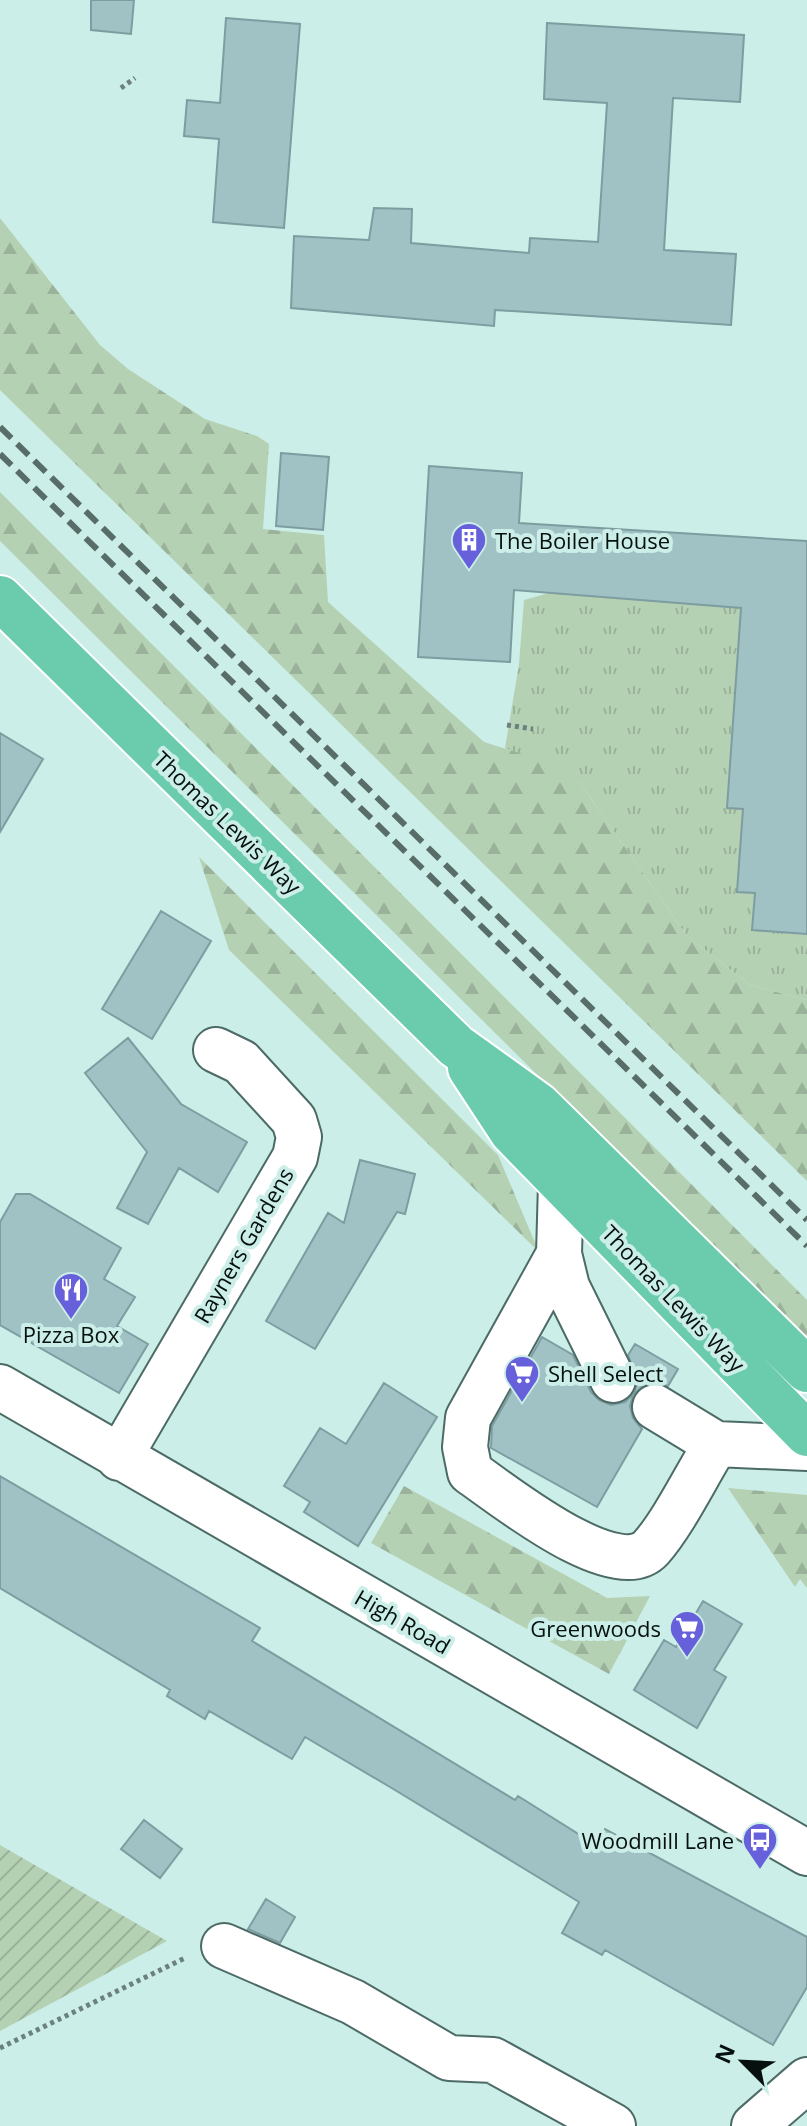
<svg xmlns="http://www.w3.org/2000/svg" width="807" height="2126" viewBox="0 0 807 2126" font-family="'Open Sans',sans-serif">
<defs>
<pattern id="grass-tufts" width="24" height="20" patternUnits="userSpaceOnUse" patternTransform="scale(2)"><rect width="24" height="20" fill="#b5d1b4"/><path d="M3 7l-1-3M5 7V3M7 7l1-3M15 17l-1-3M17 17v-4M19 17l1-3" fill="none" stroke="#9ab29a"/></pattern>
<pattern id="forest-firs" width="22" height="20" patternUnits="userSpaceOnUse" patternTransform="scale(2)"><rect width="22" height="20" fill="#b5d1b4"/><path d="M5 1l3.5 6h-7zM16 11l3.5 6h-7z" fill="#9ab29a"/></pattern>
<pattern id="garden-furrows" width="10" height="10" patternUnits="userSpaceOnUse" patternTransform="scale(2)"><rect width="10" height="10" fill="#b5d1b4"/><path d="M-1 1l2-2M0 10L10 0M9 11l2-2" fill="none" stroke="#9ab29a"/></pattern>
</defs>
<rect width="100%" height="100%" fill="#cceee8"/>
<path fill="url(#grass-tufts)" d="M549,593L807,612L738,657L727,807L807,813L739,865L737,892L755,893L753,930L807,934V1000L750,985L687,936L580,783L505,748L519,664L524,600Z"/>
<path fill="url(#forest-firs)" d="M0,218L100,345L128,369L205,419L257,436L269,444L263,529L324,535L328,602L484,742L532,757L580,783L687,936L750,985L807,1000V1181L0,390Z
M0,492L807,1300V1343L0,541Z
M199,857L498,1155L539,1252L229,950Z
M404,1486L607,1598L650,1596L609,1674L371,1543Z
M728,1488L807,1495V1588L800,1579L795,1587Z"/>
<path fill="url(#garden-furrows)" d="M0,1845L167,1941L0,2031Z"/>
<path fill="#a0c2c5" stroke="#7d9da0" stroke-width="2" d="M91,0H134L131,34L91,30Z
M226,18L300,24L284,228L213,222L219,139L184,136L187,100L220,103Z
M547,23L744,35L740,102L673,98L664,250L736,254L731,325L495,310L494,326L291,308L294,236L369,240L374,208L412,209L411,243L529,253L530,238L598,242L607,103L544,99Z
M281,453L329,457L323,530L276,526Z
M429,466L522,473L519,523L807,541V934L752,930L755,893L737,892L743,809L727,808L741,608L514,590L510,662L418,657Z
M0,733L43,759L0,832Z
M161,911L211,941L152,1039L102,1009Z
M128,1038L181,1104L247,1142L218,1192L179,1168L148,1224L117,1208L147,1152L85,1073Z
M360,1160L415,1174L405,1214L397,1212L315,1349L266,1321L328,1213L344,1223Z
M16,1194H30L121,1248L104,1279L135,1297L117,1326L148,1344L119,1393L0,1325V1222Z
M542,1337L573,1355L591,1392L599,1400L611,1405L625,1402L634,1393L638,1381L628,1355L635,1344L678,1369L668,1386L656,1382L644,1385L633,1395L630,1406L633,1418L642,1429L597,1507L491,1448L492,1426Z
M384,1383L437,1417L358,1546L304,1512L310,1502L284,1486L320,1428L346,1444Z
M0,1476L260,1628L252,1641L515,1800L518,1796L596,1845L605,1829L807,1937V1987L773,2045L605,1950L602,1955L562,1933L579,1902L390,1787L305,1737L292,1759L209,1711L205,1719L167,1696L170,1690L0,1588Z
M703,1601L742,1624L714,1670L726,1677L697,1728L634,1690L664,1640L676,1647Z
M144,1820L182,1849L160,1878L121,1849Z
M266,1899L295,1917L280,1943L248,1929Z"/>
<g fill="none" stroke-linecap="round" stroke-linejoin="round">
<defs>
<path id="minor" d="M561,1183L559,1254L567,1287L613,1380
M559,1254L468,1418L465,1447L470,1472C502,1494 616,1586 651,1548C674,1522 697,1474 716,1444
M0,1387L807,1853
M655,1407L716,1444L807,1448
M119,1458L295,1157L299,1137L294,1120L241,1062L216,1050
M224,1946L353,2002L449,2058L493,2060L613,2126
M754,2126L807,2080"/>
<path id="major" d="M0,598L456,1046L538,1105L807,1370
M470,1068L512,1132L807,1434"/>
</defs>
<use href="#minor" stroke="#4d6b66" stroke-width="48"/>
<use href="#major" stroke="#fff" stroke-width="48"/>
<path stroke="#6a817d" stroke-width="5" stroke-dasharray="4 4" stroke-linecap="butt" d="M121,88L135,78
M507,725L533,729
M0,2048L185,1958"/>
<use href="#minor" stroke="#fff" stroke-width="44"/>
<use href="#major" stroke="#6bcbad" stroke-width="44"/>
<path stroke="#586c68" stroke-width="6" stroke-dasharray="16 8" stroke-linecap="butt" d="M0,427L807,1220
M0,454L807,1246"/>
</g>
<defs>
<symbol id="building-pin" viewBox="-11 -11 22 30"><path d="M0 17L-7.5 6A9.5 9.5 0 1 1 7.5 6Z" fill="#6661da" stroke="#cceee8"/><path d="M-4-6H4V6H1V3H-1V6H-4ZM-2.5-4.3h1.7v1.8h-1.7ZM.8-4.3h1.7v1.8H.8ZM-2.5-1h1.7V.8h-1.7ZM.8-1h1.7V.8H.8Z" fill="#fff"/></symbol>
<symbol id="restaurant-pin" viewBox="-11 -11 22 30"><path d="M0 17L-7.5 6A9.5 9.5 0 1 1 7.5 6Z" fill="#6661da" stroke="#cceee8"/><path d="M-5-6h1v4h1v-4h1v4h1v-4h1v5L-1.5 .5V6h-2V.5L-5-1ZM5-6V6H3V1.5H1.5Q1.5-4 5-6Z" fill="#fff"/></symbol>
<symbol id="supermarket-pin" viewBox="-11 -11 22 30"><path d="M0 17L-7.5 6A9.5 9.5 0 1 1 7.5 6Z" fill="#6661da" stroke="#cceee8"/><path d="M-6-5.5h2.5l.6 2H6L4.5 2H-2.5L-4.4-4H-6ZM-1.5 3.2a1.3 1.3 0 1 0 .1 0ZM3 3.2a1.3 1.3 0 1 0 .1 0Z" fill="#fff"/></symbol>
<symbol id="bus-pin" viewBox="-11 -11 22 30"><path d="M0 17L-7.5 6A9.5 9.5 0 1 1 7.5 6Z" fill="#6661da" stroke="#cceee8"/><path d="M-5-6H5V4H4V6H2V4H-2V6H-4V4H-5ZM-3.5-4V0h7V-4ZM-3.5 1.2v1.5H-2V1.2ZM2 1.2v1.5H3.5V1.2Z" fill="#fff"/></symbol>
</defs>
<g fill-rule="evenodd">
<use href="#building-pin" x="449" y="520" width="40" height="54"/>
<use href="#restaurant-pin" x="51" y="1270" width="40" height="54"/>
<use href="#supermarket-pin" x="502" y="1353" width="40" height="54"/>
<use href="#supermarket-pin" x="667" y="1608" width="40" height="54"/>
<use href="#bus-pin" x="740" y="1820" width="40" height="54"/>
</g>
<g text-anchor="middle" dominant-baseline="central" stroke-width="8" stroke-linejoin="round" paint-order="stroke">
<g font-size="22" fill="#06110f" stroke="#cceee8" text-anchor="start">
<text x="495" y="540">The Boiler House</text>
<text x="71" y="1334" text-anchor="middle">Pizza Box</text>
<text x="548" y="1373">Shell Select</text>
<text x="661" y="1628" text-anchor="end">Greenwoods</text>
<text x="734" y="1840" text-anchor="end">Woodmill Lane</text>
</g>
<g font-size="22" fill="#06110f" stroke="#cceee8">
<text transform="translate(228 822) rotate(44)">Thomas Lewis Way</text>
<text transform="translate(243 1245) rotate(-60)">Rayners Gardens</text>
<text transform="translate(674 1298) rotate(46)">Thomas Lewis Way</text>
<text transform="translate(403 1621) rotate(30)">High Road</text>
</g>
</g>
<g transform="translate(743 2062) rotate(294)" stroke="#cceee8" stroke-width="6" paint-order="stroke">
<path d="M0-6L14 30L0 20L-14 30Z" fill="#06110f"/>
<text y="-12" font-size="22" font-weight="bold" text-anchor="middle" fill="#06110f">N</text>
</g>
</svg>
